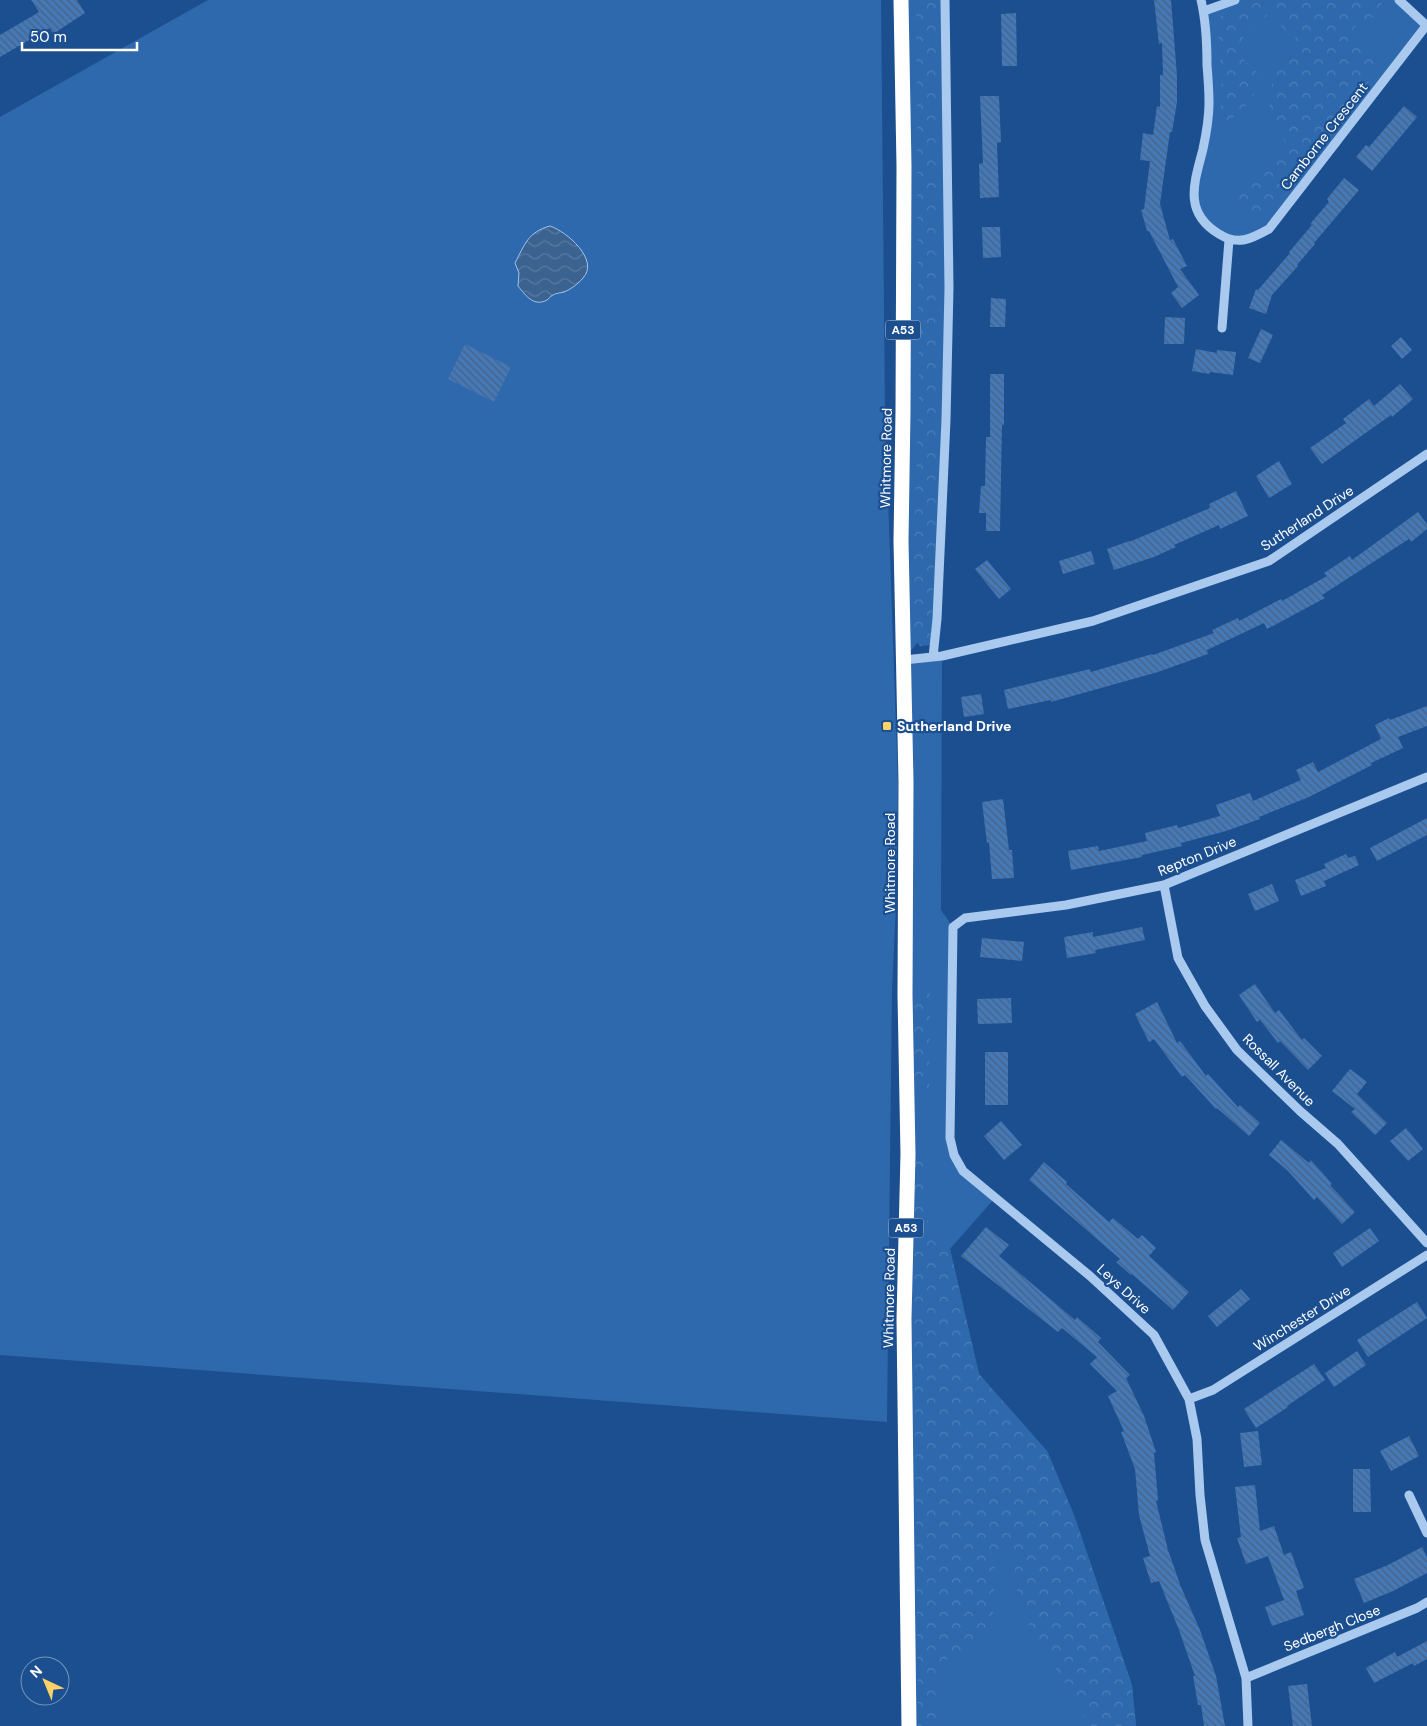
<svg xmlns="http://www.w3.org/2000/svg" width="1427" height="1726" viewBox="0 0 1427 1726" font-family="'DM Sans',sans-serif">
<defs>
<pattern id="forest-crowns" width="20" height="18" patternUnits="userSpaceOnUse" patternTransform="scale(1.25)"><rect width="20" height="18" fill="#2e69ad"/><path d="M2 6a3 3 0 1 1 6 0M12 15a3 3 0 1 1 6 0" fill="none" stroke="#4d80b9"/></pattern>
<pattern id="water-waves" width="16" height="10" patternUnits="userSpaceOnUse" patternTransform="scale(1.25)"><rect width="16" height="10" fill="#3c6290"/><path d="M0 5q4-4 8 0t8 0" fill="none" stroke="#597aa1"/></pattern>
<pattern id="building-back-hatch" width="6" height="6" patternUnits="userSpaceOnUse" patternTransform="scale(1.25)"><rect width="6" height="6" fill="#4478b7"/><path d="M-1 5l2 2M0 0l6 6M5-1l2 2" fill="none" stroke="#486282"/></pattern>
</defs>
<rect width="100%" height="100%" fill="#1b4f8f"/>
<path fill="#2e69ad" d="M208,0H881L885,410L898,784L896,904L892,990L887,1422L0,1355V117Z
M901,0H945L949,262L946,420L937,619L904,659L942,656L941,910L953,927L950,1138C958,1172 969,1177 994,1199L950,1249L979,1374L1047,1451L1074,1515L1132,1685L1136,1726H909L904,1319L908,1154L905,979L907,893L902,557L903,411L902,270L905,165Z
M1235,0H1399L1426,26L1269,229L1254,237L1220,235L1196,206L1209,104L1204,11Z"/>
<path fill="url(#forest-crowns)" d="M916,0H936L940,301L939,439L931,645L920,646L911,633L919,389Z
M1263,0H1268L1267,16L1244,34L1238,54L1262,77C1256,96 1243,110 1227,123L1220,119L1222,90L1217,19L1224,14Z
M1278,0H1379L1382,3L1373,17L1358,23L1350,33C1359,42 1369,48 1378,57L1369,81L1318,142L1273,205L1251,219L1237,203L1242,186L1273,168L1287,145L1270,118V94L1275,68L1302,51L1293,33L1282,30L1276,6Z
M922,989H926L930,992L929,1089L922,1092L915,1086L914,1016L915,1000Z
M913,1160L927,1161L925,1172L928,1229L950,1249L979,1374L1047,1451L1074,1515L1132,1685L1136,1726H1091L1019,1608L1014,1559L1004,1549L995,1557L993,1615L979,1637L965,1650L938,1664L937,1722L935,1726H918Z"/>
<path fill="url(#water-waves)" stroke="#9cc4f0" d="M550,226C566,231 600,260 583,278C579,283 570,290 564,292C561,293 556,293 553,295C550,296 549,299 547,300C534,307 526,296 518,286L519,273L515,263C525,244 528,232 550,226Z"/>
<path fill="url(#building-back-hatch)" d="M31,0H77L85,13L53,34L50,28L0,57V35L39,12Z
M1154,0H1171L1177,76V102L1172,132H1170L1160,204L1170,240L1173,239L1187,266L1180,269L1199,295L1182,308L1171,293L1178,287L1149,231H1147L1141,210L1144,209L1150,161L1140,160L1143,133L1153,135L1157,106L1160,107V75H1163L1162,43L1159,44Z
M1016,13L1017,66H1002L1001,14Z
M980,96H999L1001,142L997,143L999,197L980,198L979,164L983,163Z
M1404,106L1417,117L1372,171L1356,157L1366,145L1369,147Z
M1344,178L1359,190L1314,243L1315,244L1297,265L1298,266L1272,295L1266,314L1249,308L1256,289L1258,290L1290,253L1289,252L1312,225L1310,224L1329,202L1327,199Z
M982,227H1000L1001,257L983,258Z
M991,298L1006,299L1005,327H990Z
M1165,317L1185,318L1184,344H1164Z
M1261,329L1273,335L1260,363L1248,358Z
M1401,337L1412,350L1402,359L1391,346Z
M465,344L511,367L494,402L448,379Z
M1196,349L1217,353V350L1236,352L1233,375L1210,372L1209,374L1192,371Z
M990,374H1004V425H1002L1000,531H986V513H979L981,486H985L986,437H990Z
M1400,384L1413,399L1392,417L1391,415L1322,464L1310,448L1346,423L1343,419L1369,399L1374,406Z
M1279,461L1292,484L1269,498L1256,476Z
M1236,491L1248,516L1220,529L1219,525L1174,545L1176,547L1154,557L1114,570L1107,549L1129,541V542L1210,508L1209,504Z
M1418,512L1427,524V529L1411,542L1409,539L1322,595L1325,598L1267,629L1264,623L1207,650L1208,654L1158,672L1051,702V700L1008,709L1004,690L1090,669L1091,672L1152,654L1153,655L1214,633L1212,630L1238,618L1239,621L1281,599L1282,601L1327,576L1324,573L1350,556L1352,560Z
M1091,551L1095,564L1063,574L1059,561Z
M987,560L1011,589L999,599L975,569Z
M981,694L984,714L964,717L961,697Z
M1427,706V726L1398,737L1403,748L1371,763L1372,765L1309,797L1259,817L1260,819L1226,831L1181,843L1182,846L1142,855V857L1071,870L1068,851L1098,846L1099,851L1147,841L1145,833L1177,825L1178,828L1220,816L1216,805L1250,793L1253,801L1301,780L1296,770L1313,762L1318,772L1381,739L1375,725L1389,718L1390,720Z
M1003,799L1009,850H1012L1014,878L992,879L989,842L987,843L982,802Z
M1427,818V835L1377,861L1370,848Z
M1346,854L1348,858L1355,856L1359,865L1324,881L1326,886L1301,896L1295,880L1326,868L1324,864Z
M1272,884L1279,901L1255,911L1248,894Z
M1142,927L1145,940L1095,950L1096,953L1067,958L1064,937L1093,932V937Z
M982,938L1024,942L1022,961L980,957Z
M1255,984L1275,1013L1279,1010L1302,1040L1304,1038L1322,1056L1308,1070L1280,1041L1278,1043L1260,1020L1257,1022L1239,995Z
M1011,998L1012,1023L978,1024L977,999Z
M1157,1002L1177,1043L1180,1041L1206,1076L1208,1074L1238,1107L1240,1105L1260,1123L1249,1136L1217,1108L1216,1109L1185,1075L1182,1077L1154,1039L1149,1042L1135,1014Z
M985,1052H1008V1105H985Z
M1350,1069L1367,1082L1357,1094L1387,1123L1375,1135L1351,1112L1355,1109L1332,1091Z
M1001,1121L1022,1145L1004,1160L984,1136Z
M1406,1128L1423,1149L1408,1161L1390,1141Z
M1281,1140L1309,1163L1311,1160L1332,1184L1330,1185L1355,1212L1342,1224L1317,1197L1314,1200L1288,1171L1269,1155Z
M1044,1162L1067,1182L1066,1184L1109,1222L1113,1218L1138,1239L1142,1235L1156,1248L1149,1256L1189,1292L1173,1310L1132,1274L1131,1275L1116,1262L1120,1259L1029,1180Z
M986,1227L1009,1245L999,1256L1075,1320L1077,1317L1101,1338L1098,1342L1130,1375L1126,1378L1144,1416L1156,1452L1154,1453L1158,1500L1156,1501L1168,1550L1181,1587L1200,1630L1216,1676L1225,1726H1204L1201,1705H1198L1193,1676H1195L1179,1630L1159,1581L1151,1583L1143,1558L1150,1556L1139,1515L1135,1469L1121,1432L1124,1431L1108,1396L1117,1391L1090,1364L1097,1357L1062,1328L1058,1332L961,1256Z
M1370,1228L1379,1241L1342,1267L1333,1253Z
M1241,1289L1250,1299L1217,1327L1208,1316Z
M1417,1302L1427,1318L1368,1357L1357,1340Z
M1357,1351L1366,1365L1334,1387L1325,1373Z
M1314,1364L1325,1380L1287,1406L1288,1407L1256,1428L1244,1409Z
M1258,1431L1262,1465L1244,1467L1240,1433Z
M1409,1436L1419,1456L1391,1471L1380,1451Z
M1353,1469H1370L1371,1512H1353Z
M1255,1485L1260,1531L1274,1526L1284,1555L1291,1552L1304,1588L1296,1591L1304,1615L1272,1626L1265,1607L1284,1600L1268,1556L1246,1564L1237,1538L1241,1537L1235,1487Z
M1422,1547L1427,1557V1573L1393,1591L1364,1603L1354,1579L1388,1565Z
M1427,1641V1659L1414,1666L1413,1663L1374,1683L1366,1668L1395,1652L1397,1657Z
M1307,1684L1312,1726H1293L1288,1686Z"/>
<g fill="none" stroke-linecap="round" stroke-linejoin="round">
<path stroke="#a9c9ee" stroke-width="9" d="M1201,0C1206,21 1207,43 1207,65C1208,77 1209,90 1209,103C1209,118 1206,135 1203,149C1195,181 1182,212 1219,234C1238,246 1251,239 1269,229L1426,26
M1399,0L1427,26
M1204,11L1235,0
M1222,328L1229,240
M933,657L937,619L946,420L949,288L945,0
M904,660L942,656L1093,621L1269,561L1427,454
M1164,885L1178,958L1205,1006L1237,1050L1300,1111L1338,1144L1427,1243
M1189,1399L1213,1390L1427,1255
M1409,1495L1427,1533
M1246,1678L1417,1608L1427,1602
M1248,1726L1246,1678L1205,1540L1200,1495L1197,1439L1189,1399L1154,1335L1090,1276L963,1171L954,1155L950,1138L953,927L965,918L1066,905L1164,885L1427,777"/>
<path stroke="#fff" stroke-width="15" d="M901,0L904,166L903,411L901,541L906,782L905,995L908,1154L904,1319L909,1726"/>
</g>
<rect fill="#ffd166" stroke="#1b4f8f" stroke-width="2" x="882" y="721" width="10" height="10" rx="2.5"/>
<g text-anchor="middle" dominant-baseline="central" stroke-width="4.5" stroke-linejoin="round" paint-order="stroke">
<g fill="#1b4f8f" stroke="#bbcadd" stroke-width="1">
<rect x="885.5" y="320.5" width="35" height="19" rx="4"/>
<rect x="888.5" y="1218.5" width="35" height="19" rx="4"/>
</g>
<g font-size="12" font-weight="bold" fill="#fff">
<text x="903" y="330">A53</text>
<text x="906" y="1228">A53</text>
</g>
<g font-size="14" fill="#fff" stroke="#1b4f8f">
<text transform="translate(1324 136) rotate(-52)">Camborne Crescent</text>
<text transform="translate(886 458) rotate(-89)">Whitmore Road</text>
<text transform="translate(1307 518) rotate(-33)">Sutherland Drive</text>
<text transform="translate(1197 856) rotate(-22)">Repton Drive</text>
<text transform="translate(890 863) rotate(-90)">Whitmore Road</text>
<text transform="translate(1279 1070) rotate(45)">Rossall Avenue</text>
<text transform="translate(1124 1289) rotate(42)">Leys Drive</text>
<text transform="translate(889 1298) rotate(-89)">Whitmore Road</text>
<text transform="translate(1302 1318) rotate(-32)">Winchester Drive</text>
<text transform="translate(1332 1628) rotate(-22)">Sedbergh Close</text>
</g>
<g font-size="14" font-weight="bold" fill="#fff" stroke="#1b4f8f" text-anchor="start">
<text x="897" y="726">Sutherland Drive</text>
</g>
</g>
<g transform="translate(45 1681) rotate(316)"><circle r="24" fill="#1b4f8f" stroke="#7695bc"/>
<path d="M0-4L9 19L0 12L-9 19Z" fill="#ffd166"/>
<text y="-8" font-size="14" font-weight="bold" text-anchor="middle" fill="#ffffff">N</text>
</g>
<path d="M22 42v8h115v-8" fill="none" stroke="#ffffff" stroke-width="2.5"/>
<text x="30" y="42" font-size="15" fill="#ffffff" stroke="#1b4f8f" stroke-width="4" paint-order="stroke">50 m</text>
</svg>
